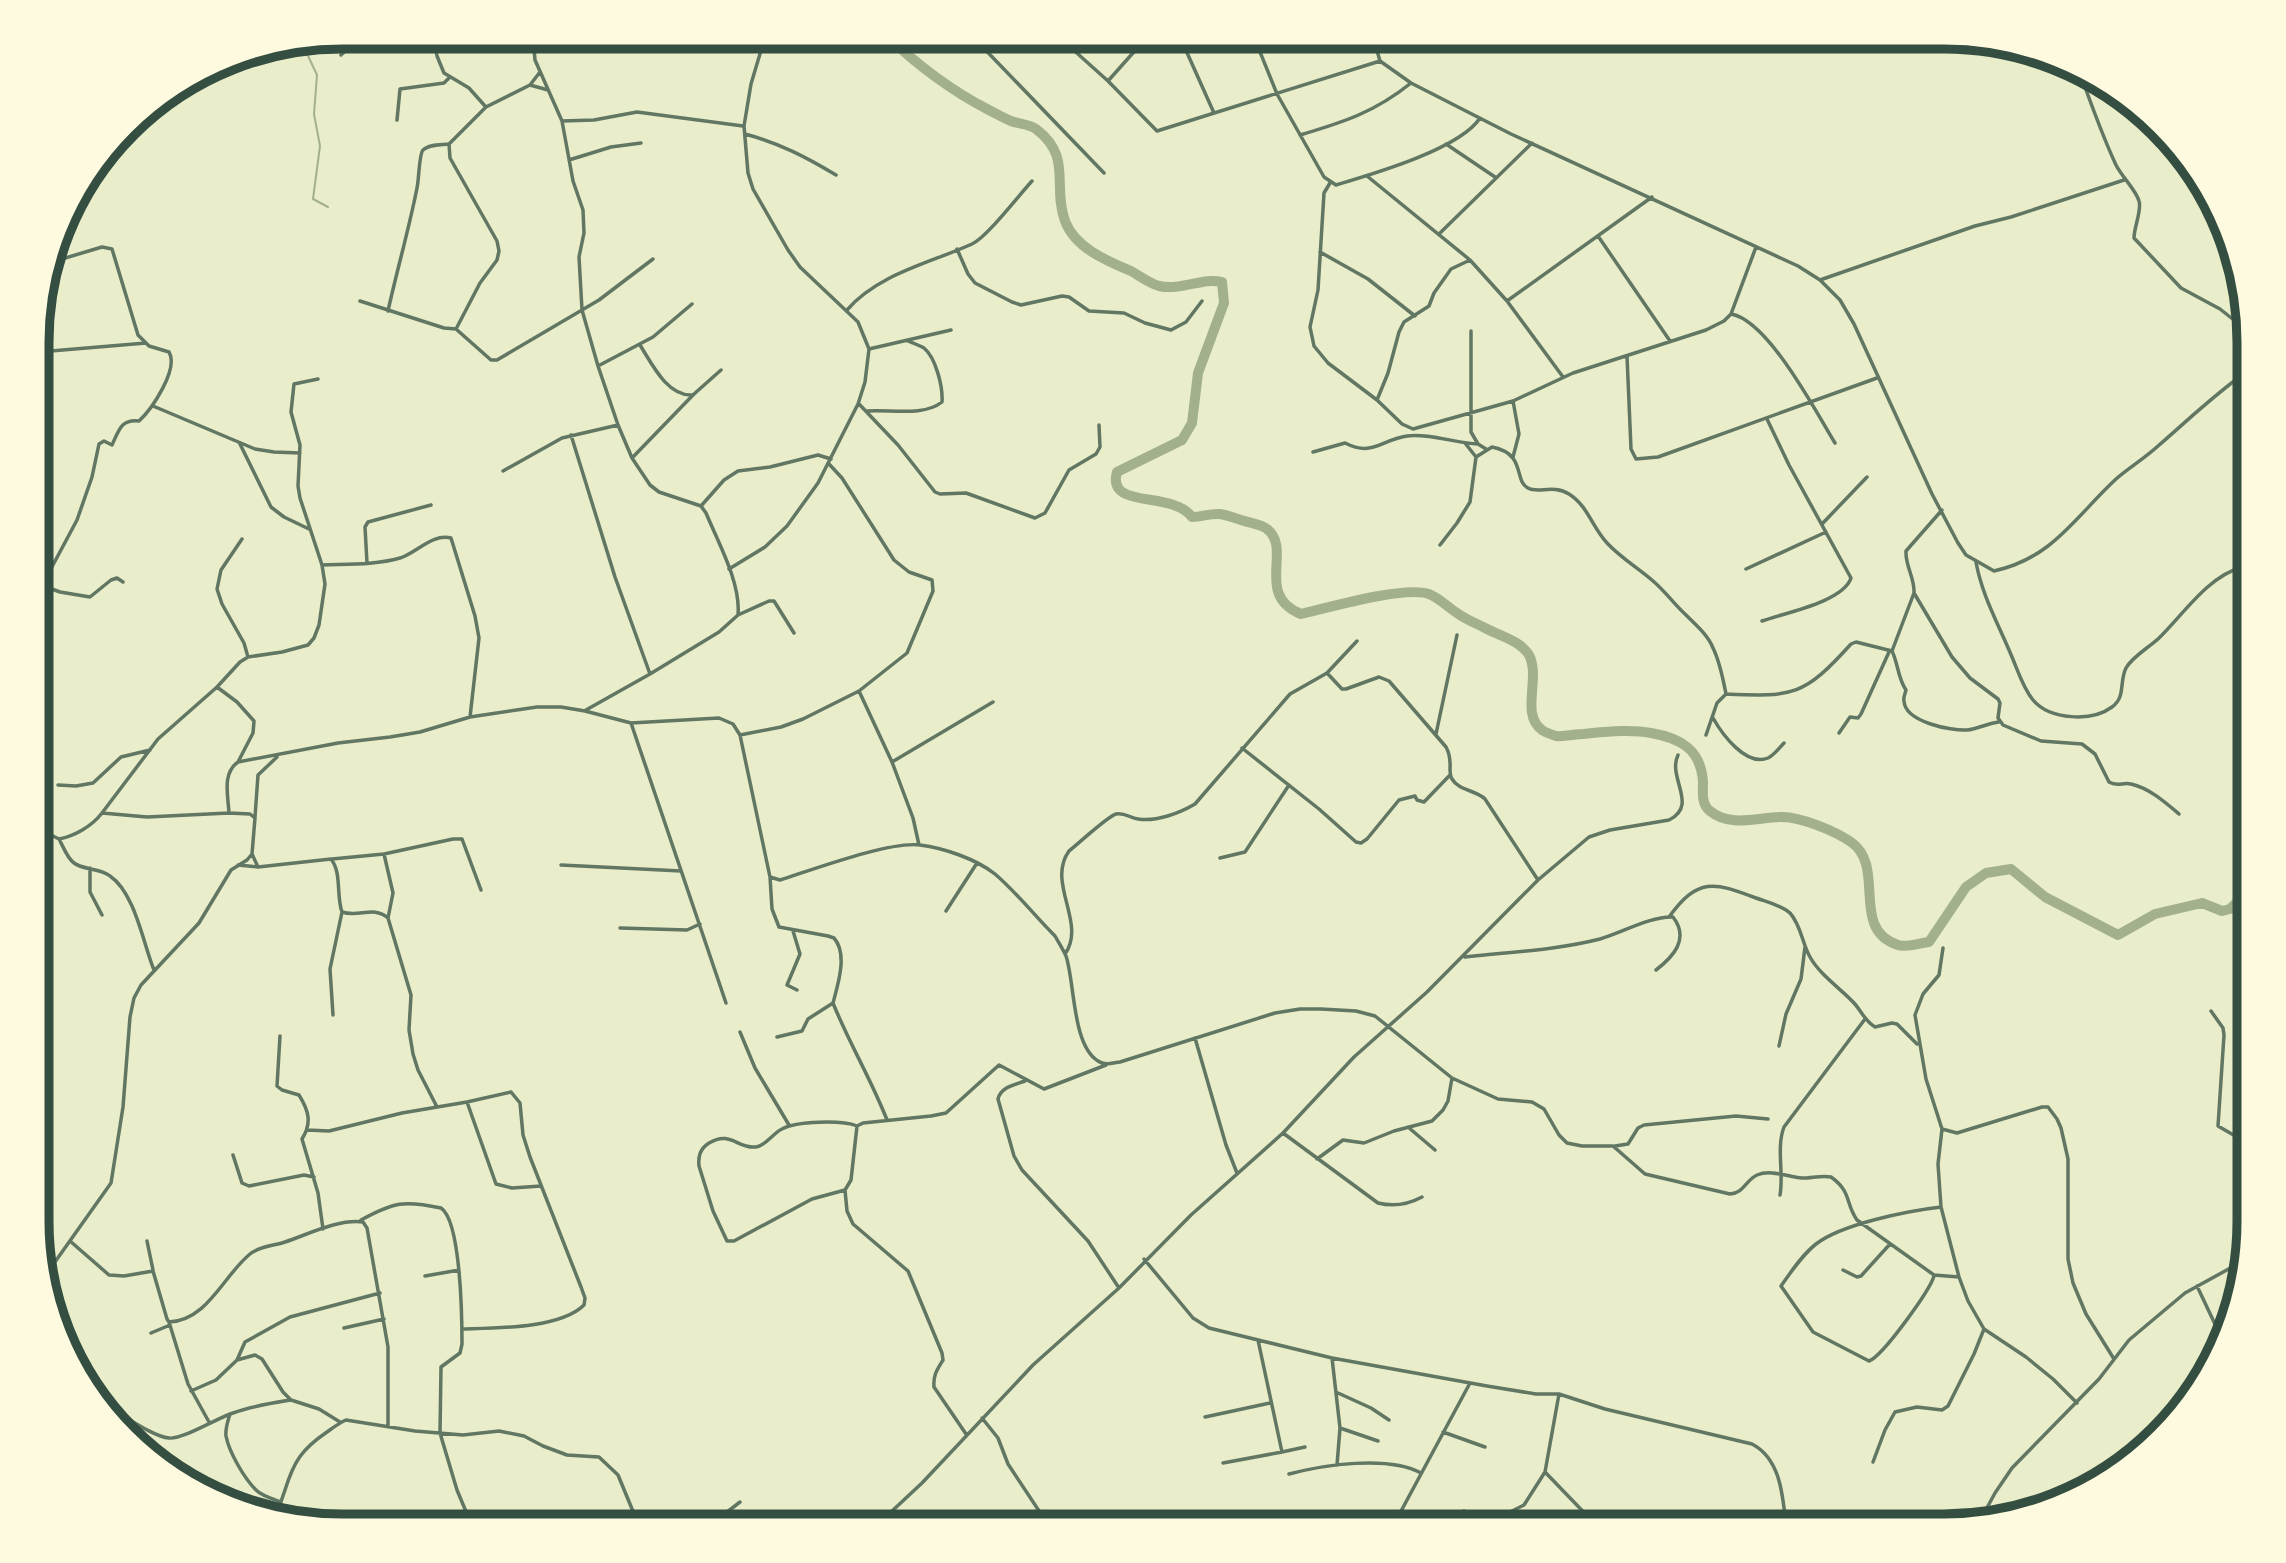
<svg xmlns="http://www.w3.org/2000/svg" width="2286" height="1563" viewBox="0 0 2286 1563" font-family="'Work Sans',sans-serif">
<rect width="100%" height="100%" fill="#e9edc9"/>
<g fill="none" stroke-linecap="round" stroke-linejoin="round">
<path stroke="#a3b18a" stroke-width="2" d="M303,45L317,75L314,114L320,146L313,199L328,207"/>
<path stroke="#a3b18a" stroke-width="10" d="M889,37C915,64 954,92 987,109C995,113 1003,118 1011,121C1019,124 1030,124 1036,129C1073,157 1052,185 1065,221C1075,248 1107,261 1131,271C1140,276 1149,283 1159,286C1181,291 1203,277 1222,282L1224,303L1198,373L1192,423L1182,440L1117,472C1106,510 1172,490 1192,517C1202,517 1210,513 1220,514C1227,515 1234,518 1241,520C1249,523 1261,524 1267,529C1293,549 1254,595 1301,614C1327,608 1409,584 1431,595C1440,599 1448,607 1457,613C1465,619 1475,623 1485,628C1498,635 1521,641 1529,655C1541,678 1520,714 1542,730C1544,732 1553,735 1556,736C1565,737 1575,734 1583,734C1605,732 1629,729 1651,733C1680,738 1701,749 1703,782C1703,792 1701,804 1710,811C1731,828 1758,817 1782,817C1801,817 1835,831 1851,842C1887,867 1849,929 1898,945C1906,948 1920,943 1929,942L1966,887L1986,873L2011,869L2045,897L2118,935L2155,914L2202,903L2222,911L2230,909L2249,891"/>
<path stroke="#617663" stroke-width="3.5" d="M433,37L437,56L444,73L469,88L485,106
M533,37L535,60L562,121L573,181L583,210L584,233L579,257L582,310L598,366L618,425L632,458L650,485L659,492L701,506L706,513C718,542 741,583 738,615L719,632L650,674L586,710
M973,37L1104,173
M1059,37L1108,81L1157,131L1380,61
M1180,37L1214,113
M1254,37L1277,94L1324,177L1336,185C1373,174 1460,149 1480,118
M1373,37L1380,61L1411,83L1511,134L1798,266L1820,280L1840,300L1854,324L1932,494L1958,543L1966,555L1994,571C2053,558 2075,517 2116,479C2130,467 2145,458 2158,446C2188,420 2216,393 2249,370
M341,55L360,37
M2080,73C2091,104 2102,135 2116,165C2122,177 2136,190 2139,201C2142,210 2134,227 2134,238L2181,288L2220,309L2249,332
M1108,81L1132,54L1151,37
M190,82L194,86
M530,85L548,90
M397,120L400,89L444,83L449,78
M562,121L594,120L637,112L743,126
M745,134C779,143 806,157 836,175
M1300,135C1344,122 1375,112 1411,83
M1446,144L1495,177
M569,160L611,147L641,143
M1367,176L1470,260L1507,301L1563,377
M1330,183L1324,193L1318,290L1310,327L1314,346L1328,363L1377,400L1402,424L1413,429L1513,401L1573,373L1706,330L1724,321L1731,314L1756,247
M1439,234L1532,143
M1598,236L1670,341
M957,249L968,274L975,283L1012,302L1021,305L1062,296L1069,297L1089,311L1124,313L1145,323L1171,330L1186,322L1202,301
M1320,252L1368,279L1415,316
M1820,280L1975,226L2011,217L2124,180
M360,301L444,328L456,329L480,283L497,260L499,251L497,241L450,158L449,144L486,107L530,85L540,72
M1507,301L1652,197
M847,310C878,274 930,263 972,244C987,237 1019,195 1032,181
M388,311C397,270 409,229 417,188C419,180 419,154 423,150C429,144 441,145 449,144
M1731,314C1768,320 1816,412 1835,443
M456,329L491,360H497L599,300L653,259
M1471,331V432L1478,444L1486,449
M640,345C652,364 667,396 692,395
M869,349L951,330
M39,352L146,343
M1627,356L1631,449L1636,459L1658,457L1877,378
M598,366L653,337L692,304
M1377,400L1388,373L1399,332L1404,322L1429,306L1434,293L1451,269L1470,260
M1513,401L1519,434L1513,457
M859,404L898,445L935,492L940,494L966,493L1035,518L1045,513L1069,470L1096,454L1100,447L1099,425
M153,406L255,449L274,452L300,453
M867,411C890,409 923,417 942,402C943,387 936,358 924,348C919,345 913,343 908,341
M571,435L615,577L650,674
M1465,443L1476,457
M240,444L271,507L284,517L309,529
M1313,452L1345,443C1373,457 1380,440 1407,436C1428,433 1456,443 1478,444
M632,458L694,394L721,370
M503,471L562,438L618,425
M701,506L724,480L738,471L770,467L818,455L831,459
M1822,524L1867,477
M242,539L221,570L217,589L222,604L244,643L248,657
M1440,545L1457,523L1470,502L1476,457L1492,447C1527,454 1513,480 1528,488C1538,494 1553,484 1569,494C1588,506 1592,527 1607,543C1621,558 1638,568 1653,581C1665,591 1674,604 1686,615C1696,625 1708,635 1713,648C1720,662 1723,679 1726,694
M1976,562C1982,596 1999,625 2012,657C2018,671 2023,688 2033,700C2050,720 2092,722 2112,707C2126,697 2119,682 2126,668C2132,657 2148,648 2158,639C2183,615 2207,577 2242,567L2249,570
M367,563L365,527L368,522L431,505
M322,565C348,564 376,565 400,558C416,553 433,533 451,538L475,616L479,638L470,717
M729,569L765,547L787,526L818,483L858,404L865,382L869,349L858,322L800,267L788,250L753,189L748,173L744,126L751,84L765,37
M1746,569L1826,532
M39,585L46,578L77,520L92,477L99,444L104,441L112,445C119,430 121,419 139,421C152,409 179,369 169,352L149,346L138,335L112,249L102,247L52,262
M41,585L60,592L90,597L111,580L117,578L123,582
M1914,593L1952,657L1970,678L1998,699L2000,703L1998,718L2003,725L2041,741L2082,744L2095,754L2109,782C2117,787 2123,782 2131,784C2149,788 2165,802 2179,814
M738,615L769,601H774L794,633
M1762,621C1784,613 1843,602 1851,578L1789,465L1767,419
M1892,651C1898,663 1898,679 1906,690C1905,694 1903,698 1904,701C1905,722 1951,731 1967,730C1978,729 1988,723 1999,722
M1327,673L1342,689H1346L1379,677L1389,681L1446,747C1454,761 1447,771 1452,779C1459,791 1476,790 1485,799L1538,880
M217,687L237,702L254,721L253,733L238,762
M859,691L892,762L913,818L919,845
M1713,718C1722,734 1746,767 1768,758C1774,755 1780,747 1784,743
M631,723L726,1003
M1839,733L1850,717L1858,718L1861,714L1889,652
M1436,734L1457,635
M740,735L781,727L803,719L859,691L907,653L933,591L932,580L909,572L894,560L842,478L829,464
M1706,735L1717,703L1726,694C1794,697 1804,696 1851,644L1856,642L1892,651L1914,593C1915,578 1905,566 1906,551L1942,510
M1242,748L1319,809L1356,842L1361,843L1367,839L1399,800L1415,796L1417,800L1424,802L1450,775
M892,762L993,702
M58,785L76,786L93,783L121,757L150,750
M102,813L158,739L217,687L240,662L248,657L282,652L308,645L314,638L319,625L325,584L322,565L300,498L298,486L300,445L291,412L294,384L318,379
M229,813L250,814L255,818L252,854L258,867
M255,817L258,775L277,757
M39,822L51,835L59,839C75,836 92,826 102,813L147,817L229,813C228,795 222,773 238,762L338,743L390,737L420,732L470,717L537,707H561L585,711L631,723L719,718L733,724L740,735L770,877L780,880C812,870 889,841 920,845C944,848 976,859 995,874C1017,893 1035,916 1055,936C1059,943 1063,949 1066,956C1075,983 1072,1045 1098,1061C1105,1066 1112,1063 1120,1062L1275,1013L1300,1009H1321L1356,1011L1375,1016L1452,1078L1498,1099L1532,1102L1544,1109L1559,1135L1567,1143L1582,1146H1613L1645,1174L1730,1194C1744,1193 1746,1180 1757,1175C1771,1169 1788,1177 1802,1178C1812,1178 1822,1175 1831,1177C1852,1192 1845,1203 1857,1220L1934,1275L1959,1277L1968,1301L1984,1329L2026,1357L2053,1379L2077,1403
M59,839C63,846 67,858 74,863C83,870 100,868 110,876C135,893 143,943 154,970
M39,846L51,835
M384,854L393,893L388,918L411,995L409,1030L413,1054L418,1070L437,1107
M1220,858L1245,852L1289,785
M332,859L384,854L453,839H462L481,890
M238,865L258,867L331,859C342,873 336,895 342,912C359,918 373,905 388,918
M561,865L681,871
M90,868V892L102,915
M770,877L772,909L779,927L828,936L834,938C848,954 838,984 833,1003L808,1019L802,1031L777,1037
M946,911L977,863
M1669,917C1698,877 1714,882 1756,898C1767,902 1781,905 1790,913C1801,925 1802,943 1810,957C1820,975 1840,988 1854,1003C1862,1012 1865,1021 1875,1027L1892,1023L1897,1024L1917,1044
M39,926L49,928
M620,928L687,930L700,924
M793,931L800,954L787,985L797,990
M1943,948L1939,975L1923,994L1915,1015L1926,1079L1942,1129L1938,1164L1941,1207L1959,1277
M1065,954C1087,923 1046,883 1069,851C1078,844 1108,816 1116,814C1124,812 1130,818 1138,819C1156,822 1180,813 1195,804L1290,694L1327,673L1357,641
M1465,957C1510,952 1557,950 1600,939C1621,933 1651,916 1673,917C1690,939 1673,957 1656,970
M833,1003C849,1043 871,1079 887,1120
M2211,1011L2223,1028L2224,1035L2218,1126L2249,1144
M333,1015L330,969L342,912
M740,1032L755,1068L789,1125
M280,1036L277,1086L282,1090L299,1095C309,1111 312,1123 302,1139L318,1193L323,1229
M1195,1038L1226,1145L1237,1173
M1779,1046L1786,1014L1801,979L1805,947
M1025,1081C1014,1085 1001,1087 998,1099L1014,1156L1022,1170L1088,1241L1119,1288
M467,1102L496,1184L512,1188L541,1186
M857,1126C842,1120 796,1121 782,1129C773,1133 766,1146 756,1147C737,1149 731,1130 709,1143C700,1149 698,1156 699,1166L713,1211L727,1241H734L812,1199L845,1190L851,1180L857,1126L863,1123L931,1116L946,1113L999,1065L1044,1089L1106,1065
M1408,1127L1435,1150
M1942,1129L1957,1133L2042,1107H2048L2057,1119L2061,1128L2068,1159V1259L2073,1283L2086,1314L2114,1359
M307,1130L329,1131L402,1113L467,1102L511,1092L520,1103L523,1135L530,1157L581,1287L585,1298L584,1305C560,1329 494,1328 462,1329
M1283,1133L1378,1203C1394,1207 1407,1205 1422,1197
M1615,1146L1628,1144L1638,1128L1644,1125L1736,1116L1768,1119
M233,1155L242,1183L249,1186L304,1175L314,1177
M1317,1159L1343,1140L1364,1143L1394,1131L1432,1121L1443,1110L1448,1101L1452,1078
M845,1190L847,1211L853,1224L908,1271L942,1353L943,1360C937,1370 933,1375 934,1387L966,1434
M1780,1195C1784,1173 1776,1148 1784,1127L1865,1019
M361,1220C394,1202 404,1200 441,1208C461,1221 462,1319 462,1344L460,1353L441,1367L440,1433L457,1490L472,1526
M70,1241L109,1275L124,1276L153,1271L167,1319L169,1322C208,1320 223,1276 250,1254C260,1246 273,1246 285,1242C309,1234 338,1219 363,1222L367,1228L388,1347V1427
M147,1241L153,1270
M1144,1259L1193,1318L1209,1328L1332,1358L1487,1386L1536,1394H1559L1605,1409L1752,1444C1781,1459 1783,1497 1786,1526
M1843,1270L1857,1277L1861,1276L1890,1244
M45,1276L111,1183L123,1107L130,1017L134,998L141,985L199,923L231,870L247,860L252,854
M425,1276L459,1270
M1934,1276C1930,1290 1883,1356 1869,1361L1813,1332L1781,1286C1791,1272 1802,1255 1816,1244C1842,1224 1907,1211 1941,1207
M2197,1286L2222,1339
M169,1322L188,1384L209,1422
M344,1328L384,1319
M151,1333L170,1325
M1258,1340L1282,1452L1305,1447
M1332,1358L1340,1428L1337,1465
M237,1360L245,1342L290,1317L380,1293
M191,1391L216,1380L237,1360L255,1355L262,1359L283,1392L291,1400L319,1409L340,1422
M1338,1393L1371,1408L1389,1420
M106,1406C122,1414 153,1437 169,1438C182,1440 217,1418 233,1413C252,1406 272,1403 291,1400
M230,1414C228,1421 225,1428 226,1436C229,1452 244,1478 256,1490C262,1496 273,1499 281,1502
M1205,1417L1270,1403
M982,1418L998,1438L1008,1464L1049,1526
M1340,1428L1378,1441
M1443,1432L1485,1447
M1873,1462L1885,1430L1895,1412L1917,1407L1942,1410L1948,1406L1974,1354L1984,1329
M1223,1463L1282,1452
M1545,1472L1597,1526
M1289,1474C1323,1465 1388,1455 1421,1473
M1399,1513L1426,1526
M279,1517C278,1507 282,1499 285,1490C294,1461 302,1449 327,1432C334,1427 339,1423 346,1420L415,1431L463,1435L499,1431L524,1436L543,1446L567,1455L599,1457L618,1475L637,1521L665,1526
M1982,1517L1995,1493L2012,1468L2099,1379L2129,1340L2185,1293L2245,1260
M709,1526L740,1502
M876,1526L922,1483L1033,1365L1119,1288L1191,1215L1283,1133L1354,1057L1427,992L1538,880L1589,837L1610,830L1669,820C1699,805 1667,778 1678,755
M1035,1526L1043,1517
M1272,1526H1290
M1393,1526L1470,1383
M1454,1526L1464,1511
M1502,1526L1512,1511L1524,1505L1545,1472L1559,1394"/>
</g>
<path d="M0 0H2286V1563H0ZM342 49H1944A293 293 0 0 1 2237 342V1221A293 293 0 0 1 1944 1514H342A293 293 0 0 1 49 1221V342A293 293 0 0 1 342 49Z" fill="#fefae0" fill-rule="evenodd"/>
<path fill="none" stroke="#344e41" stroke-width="9" d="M342 49H1944A293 293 0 0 1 2237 342V1221A293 293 0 0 1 1944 1514H342A293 293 0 0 1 49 1221V342A293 293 0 0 1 342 49Z"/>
</svg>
